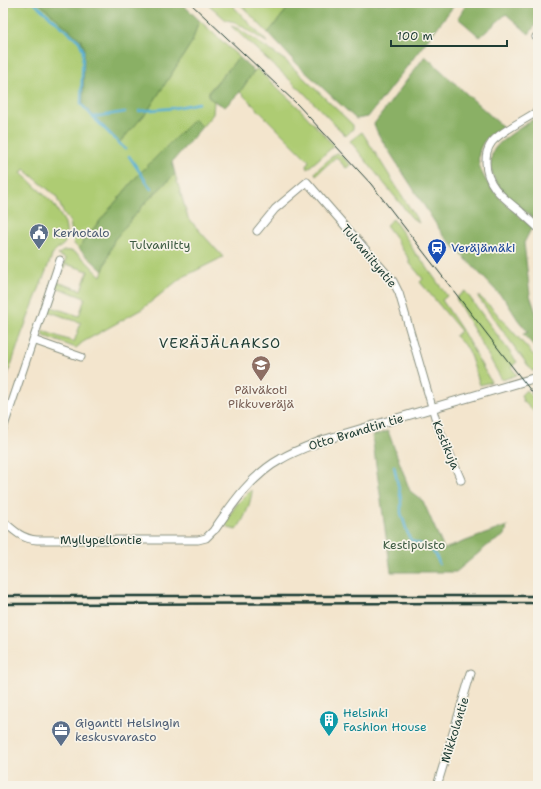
<svg xmlns="http://www.w3.org/2000/svg" width="541" height="789" viewBox="0 0 541 789" font-family="'Shantell Sans',sans-serif">
<rect width="100%" height="100%" fill="#f7f3e8"/>
<filter id="ink" filterUnits="userSpaceOnUse"><feTurbulence type="fractalNoise" baseFrequency=".025" numOctaves="2"/><feDisplacementMap in="SourceGraphic" scale="8" xChannelSelector="R" yChannelSelector="G"/><feConvolveMatrix kernelMatrix="1 2 1 2 8 2 1 2 1" color-interpolation-filters="sRGB"/></filter>
<filter id="wash" filterUnits="userSpaceOnUse"><feTurbulence type="fractalNoise" baseFrequency=".012" numOctaves="4" result="noise"/><feDisplacementMap in="SourceGraphic" scale="16" xChannelSelector="R" yChannelSelector="G"/><feGaussianBlur stdDeviation="0.9" result="paint"/><feColorMatrix in="noise" values="0 0 0 0 0 0 0 0 0 0 0 0 0 0 0 0 0 1.4 0 .05"/><feComposite in="paint" operator="in"/></filter>
<g filter="url(#wash)">
<rect width="100%" height="100%" fill="#f3e5cd"/>
<path fill="#aecc73" stroke="#668454" d="M3,3H39L81,40L84,47L83,105L119,143L147,112L192,42L199,20L239,57L209,91V98L214,101L213,114L202,127L194,119L138,175L84,240L79,249L74,244L70,222L64,214L56,196L24,169L21,173L22,174L53,203L65,223L67,237L64,244L53,253L22,333L3,389Z
M207,3H230L268,43L235,22L226,20Z
M239,3H292L268,33Z
M231,26L237,28L286,61L353,125V129L346,136L302,91Z
M257,69L297,106L334,146L307,169L306,166L309,161L240,92L254,71Z
M362,132L418,221L419,223L412,218L350,141Z
M337,152L351,165L346,168L336,157L316,175L315,172Z
M175,174L188,218L223,257L181,278L142,309L83,342L76,348L44,336L42,334L43,331L74,342L81,323L48,311L49,306L79,316L85,298L56,287L57,282L81,290L88,271L66,264L64,269H62L66,259L58,255C72,240 90,267 101,276L114,240L146,202Z
M393,219L409,242L416,255L419,256L447,296L442,300L462,330L491,382L480,385L468,349L455,336L461,331L420,282L423,279L408,261L410,260L397,242L398,241L386,225Z
M465,291L517,362L511,367L517,375L502,380L458,302L456,298Z
M479,296L492,308L538,360V370L532,371L478,297Z
M526,390L538,403V416L523,401L521,395Z
M251,490L252,492C250,505 244,521 236,530L229,528L224,523L237,504Z"/>
<path fill="#8ab065" stroke="#54764c" d="M39,3H181L199,20L192,42L147,112L119,143L83,105L84,47L81,40Z
M292,3H456L368,117L356,119L297,64L268,33Z
M467,3H538V11L536,15L538,21L529,34L506,14L480,37L458,18Z
M425,56L503,127C498,130 491,133 487,138C458,169 511,208 532,227L524,243L530,295L538,319V350L523,334L528,332L518,320L506,301L443,235L378,134L374,124Z
M239,57L254,71L240,92L225,107L209,98V92Z
M538,116V222C521,207 494,192 491,167C491,160 491,153 496,147C502,139 528,123 538,116Z
M194,119L202,127L172,162L175,174L146,202L114,240L103,271L79,249L84,240L138,175Z
M388,431L410,491L423,501L444,549L507,526L505,535L487,546L456,572H391L372,436Z"/>
<g fill="none" stroke-linecap="round" stroke-linejoin="round">
<path stroke="#59b1d6" stroke-width="2.5" d="M34,3L79,41L83,50L81,104L93,117L125,112
M139,111L174,108L199,103
M93,117L125,149
M129,156L151,189
M394,466L401,499V513L409,537L412,541L431,548L438,560L439,564"/>
</g>
</g>
<g filter="url(#ink)">
<g fill="none" stroke-linecap="round" stroke-linejoin="round">
<defs>
<path id="minor" d="M536,37L538,39
M538,111C525,120 501,131 492,142C487,149 486,154 486,162C486,186 504,198 520,211C526,217 532,222 538,228
M257,231L275,209L307,182L393,281L399,293L437,424L461,480
M33,340L81,357
M3,429L60,260
M3,521C13,530 22,539 37,540H198L206,538L215,529
M437,786L471,673"/>
<path id="tertiary" d="M215,529C233,503 253,474 281,459C294,451 309,446 324,440L538,377"/>
</defs>
<use href="#minor" stroke="#899180" stroke-width="9"/>
<use href="#tertiary" stroke="#899180" stroke-width="10"/>
<use href="#minor" stroke="#fff" stroke-width="7"/>
<use href="#tertiary" stroke="#fff" stroke-width="8"/>
<path stroke="#1f3d34" stroke-width="1" d="M190,3L297,104L371,184L538,400"/>
<path stroke="#1f3d34" stroke-width="2.5" d="M3,596H538
M3,604L538,603"/>
</g>
</g>
<defs>
<symbol id="civic-pin" viewBox="-11 -11 22 30"><path d="M0 17L-7.5 6A9.5 9.5 0 1 1 7.5 6Z" fill="#5c6f8a" stroke="#f7f3e8"/><path d="M-.6-6.5H3V-4.5H.6V-3L4-1V1h2V6H-6V1h2V-1L-.6-3ZM-1.2 2.5V6h2.4V2.5Z" fill="#fff"/></symbol>
<symbol id="station-pin" viewBox="-11 -11 22 30"><path d="M0 17L-7.5 6A9.5 9.5 0 1 1 7.5 6Z" fill="#1a4fb4" stroke="#f7f3e8"/><path d="M-3-6H3Q5-6 5-4V2Q5 4 3 4L4.5 6H3L1.5 4h-3L-3 6H-4.5L-3 4Q-5 4-5 2V-4Q-5-6-3-6ZM-3.5-4v3h7v-3ZM-3.5 1v1.5H-2V1ZM2 1v1.5H3.5V1Z" fill="#fff"/></symbol>
<symbol id="school-pin" viewBox="-11 -11 22 30"><path d="M0 17L-7.5 6A9.5 9.5 0 1 1 7.5 6Z" fill="#8d6e63" stroke="#f7f3e8"/><path d="M0-5L7-2L0 1L-7-2ZM-4 1L0 2.5L4 1V4Q0 6-4 4Z" fill="#fff"/></symbol>
<symbol id="building-pin" viewBox="-11 -11 22 30"><path d="M0 17L-7.5 6A9.5 9.5 0 1 1 7.5 6Z" fill="#0f9aa8" stroke="#f7f3e8"/><path d="M-4-6H4V6H1V3H-1V6H-4ZM-2.5-4.3h1.7v1.8h-1.7ZM.8-4.3h1.7v1.8H.8ZM-2.5-1h1.7V.8h-1.7ZM.8-1h1.7V.8H.8Z" fill="#fff"/></symbol>
<symbol id="office-pin" viewBox="-11 -11 22 30"><path d="M0 17L-7.5 6A9.5 9.5 0 1 1 7.5 6Z" fill="#5c6f8a" stroke="#f7f3e8"/><path d="M-6-3h4V-5.5h4V-3h4V5H-6ZM-1-4.5V-3h2v-1.5ZM-6 0V1H6V0Z" fill="#fff"/></symbol>
</defs>
<g fill-rule="evenodd">
<use href="#civic-pin" x="28" y="222" width="22" height="30"/>
<use href="#station-pin" x="426" y="237" width="22" height="30"/>
<use href="#school-pin" x="250" y="354" width="22" height="30"/>
<use href="#building-pin" x="318" y="709" width="22" height="30"/>
<use href="#office-pin" x="50" y="719" width="22" height="30"/>
</g>
<g text-anchor="middle" dominant-baseline="central" stroke-width="3.5" stroke-linejoin="round" paint-order="stroke">
<g font-size="12" fill="#4e5e75" stroke="#f7f3e8" text-anchor="start">
<text x="53" y="233">Kerhotalo</text>
<text x="75" y="723">Gigantti Helsingin<tspan x="75" dy="14">keskusvarasto</tspan></text>
</g>
<g font-size="12" fill="#3c5a41" stroke="#f7f3e8">
<text x="160" y="245">Tulvaniitty</text>
<text x="414" y="545">Kestipuisto</text>
</g>
<g font-size="12" fill="#164399" stroke="#f7f3e8" text-anchor="start">
<text x="451" y="248">Veräjämäki</text>
</g>
<g font-size="12" fill="#1f3d34" stroke="#f7f3e8">
<text transform="translate(369 256) rotate(50)">Tulvaniityntie</text>
<text transform="translate(356 432) rotate(-17)">Otto Brandtin tie</text>
<text transform="translate(446 445) rotate(67)">Kestikuja</text>
<text x="101" y="540">Myllypellontie</text>
<text transform="translate(455 730) rotate(-73)">Mikkolantie</text>
</g>
<g font-size="12" fill="#785e54" stroke="#f7f3e8">
<text x="261" y="390">Päiväkoti<tspan x="261" dy="14">Pikkuveräjä</tspan></text>
</g>
<g font-size="12" fill="#0d838f" stroke="#f7f3e8" text-anchor="start">
<text x="343" y="713">Helsinki<tspan x="343" dy="14">Fashion House</tspan></text>
</g>
<g font-size="14" letter-spacing="1" fill="#1f3d34" stroke="#f7f3e8">
<text x="220" y="343">VERÄJÄLAAKSO</text>
</g>
</g>
<rect width="541" height="789" fill="none" stroke="#f7f3e8" stroke-width="16"/>
<path d="M391 40v6h116v-6" fill="none" stroke="#1f3d34" stroke-width="2"/>
<text x="397" y="40" font-size="12" fill="#1f3d34" stroke="#f7f3e8" stroke-width="3" paint-order="stroke">100 m</text>
</svg>
